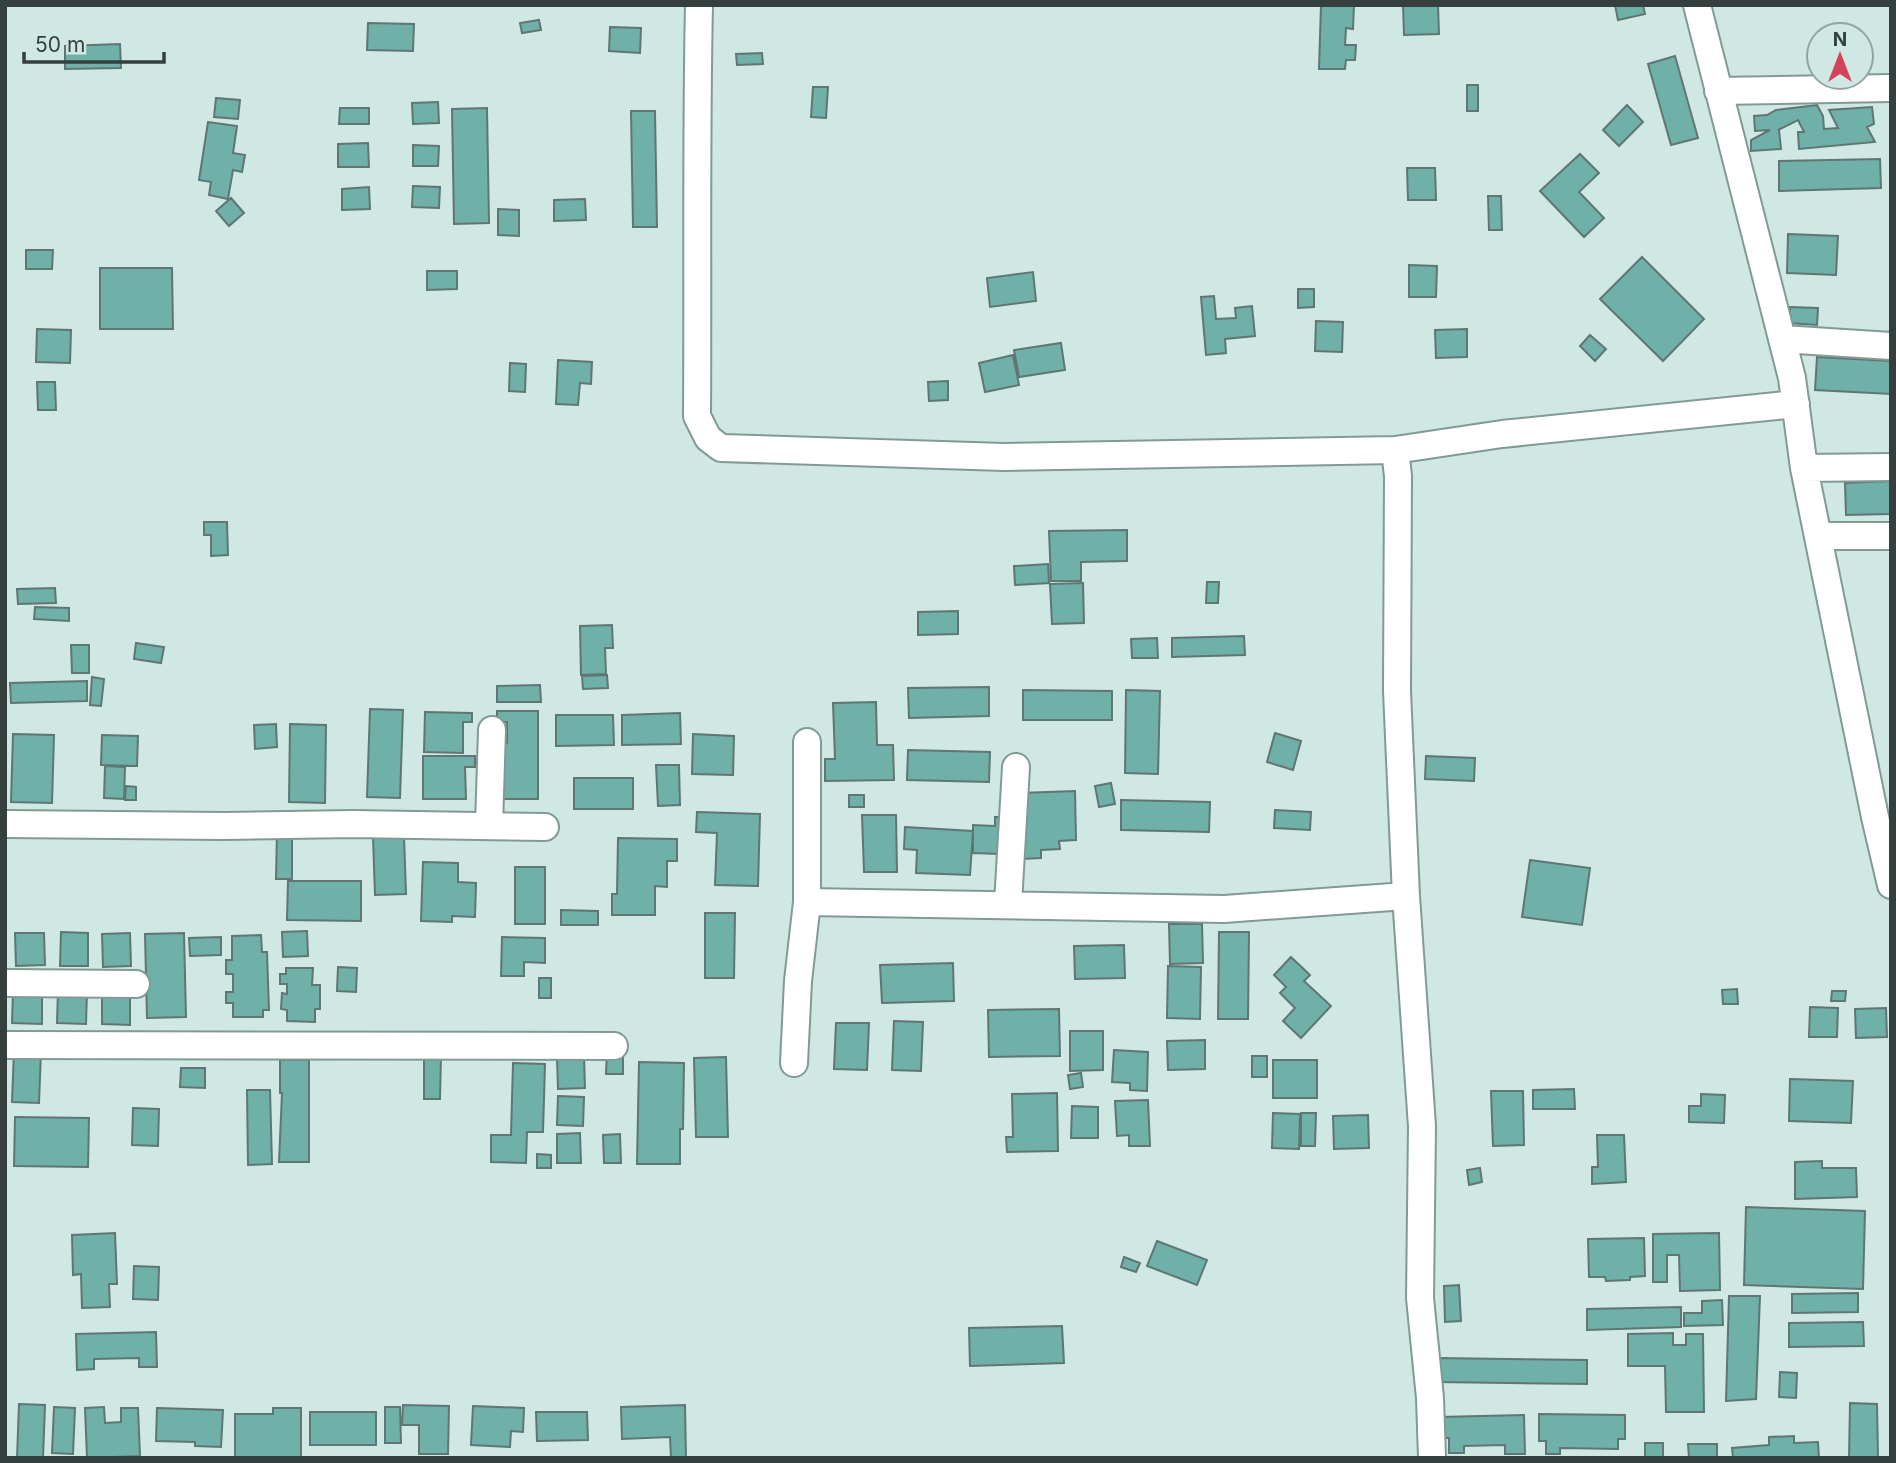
<svg xmlns="http://www.w3.org/2000/svg" width="1896" height="1463" viewBox="0 0 1896 1463" font-family="Inter,sans-serif">
<rect width="100%" height="100%" fill="#cfe8e4"/>
<path fill="#6fb0a8" stroke="#5f7673" stroke-width="2" d="M1321,5H1354L1353,29L1346,28L1345,45H1356L1355,60H1346L1345,69H1319Z
M1403,5H1438L1439,34L1404,35Z
M1615,5H1643L1645,14L1618,20Z
M539,20L541,30L522,33L520,23Z
M368,23L414,24L413,51L367,50Z
M610,27L641,28L640,53L609,51Z
M120,44L121,68L65,69V46Z
M762,53L763,64L737,65L736,54Z
M1675,56L1698,138L1671,145L1648,64Z
M1467,85H1478V111H1467Z
M813,87H828L826,118L811,117Z
M216,98L240,100L238,119L214,117Z
M438,102L439,123L413,124L412,103Z
M1627,105L1643,122L1619,146L1603,130Z
M1817,105L1823,116L1824,129L1838,128L1829,110L1872,107L1874,124L1867,127L1875,142L1799,149L1798,132H1804L1798,120L1778,130H1779L1781,149L1751,151V140L1770,130L1755,131L1754,116L1767,115L1776,110Z
M340,108H369V124H339Z
M487,108L489,223L454,224L452,109Z
M631,111H655L657,227H633Z
M208,122L237,126L233,153L245,155L242,172L233,170L228,199L209,195L211,182L199,180Z
M368,143L369,167H338V144Z
M413,145L439,146L438,166H413Z
M1580,154L1599,173L1579,192L1604,218L1584,237L1540,191Z
M1880,159L1881,188L1779,191V161Z
M1407,168H1435L1436,200H1408Z
M413,186L440,187L439,208L412,207Z
M369,187L370,209L342,210V189Z
M1488,196H1501L1502,230H1489Z
M231,198L244,213L229,226L216,211Z
M585,199L586,220L554,221V200Z
M498,209L519,210V236L498,235Z
M1788,234L1838,236L1836,275L1787,273Z
M26,250H53L52,269H26Z
M1642,257L1704,319L1663,361L1600,299Z
M1409,265L1437,266L1436,297H1409Z
M100,268H172L173,329H100Z
M427,271H457V289L427,290Z
M1033,272L1036,301L990,307L987,278Z
M1298,289H1314V307L1298,308Z
M1214,296L1216,319L1236,318L1235,308L1252,306L1255,336L1225,339L1226,353L1206,355L1201,297Z
M1790,307L1818,308L1817,325L1789,323Z
M1316,321L1343,322L1342,352L1315,351Z
M37,329L71,330L70,363L36,362Z
M1467,329V357L1436,358L1435,330Z
M1590,335L1606,349L1595,361L1580,346Z
M1061,343L1065,370L1019,377L1014,350Z
M1013,355L1019,385L985,392L979,363Z
M1817,357L1891,361V394L1815,390Z
M558,360L592,362L591,384L580,383L578,405L556,404Z
M510,363L526,364L525,392L509,391Z
M948,381V400L929,401L928,382Z
M37,382H55L56,410H38Z
M1891,481V514L1846,515L1845,483Z
M204,522H227L228,555L211,556V535H204Z
M1127,530V561L1081,562V581H1051L1049,531Z
M1048,564L1049,583L1015,585L1014,566Z
M1207,582H1219L1218,603H1206Z
M1083,583L1084,623L1052,624L1050,584Z
M55,588L56,603L18,604L17,589Z
M35,607L69,608V621L34,619Z
M958,611V634L918,635V612Z
M612,625L613,648H605L606,674L581,675L580,626Z
M1244,636L1245,655L1172,657V638Z
M1157,638L1158,658H1132L1131,639Z
M136,643L164,647L161,663L134,659Z
M71,645H89V673H72Z
M607,675L608,688L583,689L582,676Z
M92,677L104,679L101,706L90,705Z
M87,681V701L11,703L10,683Z
M540,685L541,702H497V686Z
M989,687V716L909,718L908,688Z
M1023,690L1112,691V720H1023Z
M1126,690L1160,691L1158,774L1125,773Z
M876,702L877,745H893L894,780L825,781V759H835L833,703Z
M370,709L403,710L400,798L367,797Z
M497,711H538V799H502L498,743H507V722H497Z
M425,712L472,713V722H463V753L424,752Z
M680,713L681,744L622,745V715Z
M556,715H613L614,745L556,746Z
M276,724L277,747L255,749L254,725Z
M290,724L326,725L325,803L289,802Z
M1275,733L1301,741L1293,770L1267,762Z
M13,734L54,735L52,803L11,802Z
M693,734L734,736L733,775L692,774Z
M102,735L138,736L137,766L101,765Z
M908,750L990,752L989,782L907,780Z
M423,756H475V767H465L466,799H423Z
M1426,756L1475,758L1474,781L1425,779Z
M656,765H679L680,805L658,806Z
M105,766L125,767L124,799L104,798Z
M574,778H633V809H574Z
M1111,783L1115,804L1099,807L1095,786Z
M126,786L136,787V800H125Z
M1075,791L1076,840L1059,841L1060,849L1041,850V858L1021,859L1020,793Z
M849,795H864V807H849Z
M1121,800L1210,802L1209,832L1121,830Z
M1275,810L1311,812L1310,830L1274,828Z
M697,812L760,814L758,886L715,885L717,833L696,832Z
M862,815H896L897,872H864Z
M995,817H1000L999,854L973,853V825L995,826Z
M905,827L973,831L970,875L916,873L917,850L904,849Z
M277,831H292V879H276Z
M404,836L406,894L375,895L373,837Z
M618,838L677,839V861H667V887L655,886V915H612V894H617Z
M1530,860L1590,868L1582,925L1522,917Z
M423,862L458,863V882L476,883L475,917L452,916V922L421,921Z
M515,867H545V924H515Z
M288,881H361V921L287,920Z
M561,910L598,911V925H561Z
M705,913H735L734,978H705Z
M1169,924H1202L1203,963L1170,964Z
M307,931L308,956L283,957L282,932Z
M61,932L88,933V966H60Z
M1219,932H1249L1248,1019H1218Z
M15,933H44L45,965L16,966Z
M130,933L131,966L103,967L102,934Z
M184,933L186,1017L147,1018L145,934Z
M261,935L262,952H267L269,1010H263V1017H233V1003H226V992H233V974H226V960H232V936Z
M221,937V955L190,956L189,938Z
M502,937L545,938V963L524,962V976H501Z
M1124,945L1125,978L1075,979L1074,946Z
M1291,957L1310,975L1304,981L1331,1006L1301,1038L1283,1021L1295,1008L1280,993L1286,987L1274,975Z
M953,963L954,1001L882,1003L880,965Z
M1168,966L1201,967L1200,1019L1167,1018Z
M338,967L357,968L356,992L337,991Z
M286,968H313L312,985H320V1009H315V1022L287,1021V1010L281,1009L282,993L287,994V984H280V974H286Z
M539,978H551V998H539Z
M1737,989L1738,1004H1723L1722,990Z
M13,990L42,991V1024L12,1023Z
M58,990L87,991L86,1024L57,1023Z
M102,990L130,991V1025L102,1024Z
M1832,991H1846L1845,1001H1831Z
M1810,1007L1838,1008L1837,1037H1809Z
M1886,1008L1887,1037L1856,1038L1855,1009Z
M1059,1009L1060,1056L989,1057L988,1010Z
M894,1021L923,1022L921,1071L892,1070Z
M836,1023H869L867,1070L834,1069Z
M1070,1031H1103V1070L1070,1071Z
M1205,1040V1069L1168,1070L1167,1041Z
M14,1050L41,1051L39,1103L12,1102Z
M1114,1050L1148,1052L1147,1091L1130,1090V1083L1112,1082Z
M607,1051H623V1074H606Z
M424,1055H441L440,1099H424Z
M1252,1056H1267V1077H1252Z
M584,1057L585,1088L558,1089L557,1058Z
M726,1057L728,1137H696L694,1058Z
M280,1060H309V1162H279L282,1093H280Z
M1273,1060H1317V1098H1273Z
M639,1062L684,1063L683,1129H680V1164H637Z
M513,1063L545,1064L543,1132H527L526,1163L491,1162V1135H511Z
M181,1068H205V1088L180,1087Z
M1081,1073L1083,1087L1070,1089L1068,1075Z
M1790,1079L1853,1081L1851,1123L1789,1121Z
M1574,1089L1575,1109H1533V1090Z
M247,1090H270L272,1164L248,1165Z
M1491,1091H1523L1524,1145L1493,1146Z
M1057,1093L1058,1151L1007,1152L1006,1137H1013L1012,1094Z
M1701,1094L1725,1095L1724,1123L1689,1122V1106H1701Z
M558,1096L584,1097L583,1126L557,1125Z
M1148,1100L1150,1146H1129V1135L1117,1136L1115,1101Z
M1072,1106L1098,1107V1138H1071Z
M133,1108L159,1109L158,1146L132,1145Z
M1273,1113L1300,1114L1299,1149L1272,1148Z
M1301,1113H1316L1315,1146H1301Z
M1368,1115L1369,1148L1334,1149L1333,1116Z
M15,1117L89,1118L88,1167L14,1166Z
M580,1133L581,1163H557V1134Z
M620,1134L621,1163H604L603,1135Z
M1597,1135H1624L1626,1182L1592,1184V1167H1598Z
M537,1154L551,1155V1168H537Z
M1822,1161V1168H1856L1857,1197L1795,1199V1162Z
M1480,1168L1482,1182L1469,1185L1467,1170Z
M1746,1207L1865,1211L1863,1289L1744,1285Z
M115,1233L117,1284H109L110,1307L82,1308L81,1274L73,1275L72,1235Z
M1719,1233L1720,1290L1680,1291L1679,1255H1667V1282H1653V1234Z
M1644,1238L1645,1276L1630,1277V1280L1606,1281L1605,1277H1589L1588,1239Z
M1157,1241L1207,1260L1197,1285L1147,1266Z
M1124,1257L1140,1263L1136,1272L1121,1267Z
M134,1266L159,1267L158,1300L133,1299Z
M1459,1285L1461,1321L1445,1322L1444,1286Z
M1858,1293V1312L1792,1313V1294Z
M1729,1296H1760L1756,1399L1726,1401Z
M1722,1300L1723,1325L1684,1326V1313H1702V1301Z
M1681,1307V1327L1587,1330V1309Z
M1863,1322L1864,1346L1789,1347V1323Z
M1062,1326L1064,1363L970,1366L969,1328Z
M156,1332L157,1367H139V1358L94,1359V1369L77,1370L76,1334Z
M1673,1333V1345H1686V1334H1703L1704,1412H1666L1665,1366H1628V1334Z
M1437,1358L1587,1360V1384L1436,1382Z
M1780,1372L1797,1373L1796,1398L1779,1397Z
M1850,1403L1877,1404L1878,1458H1849Z
M19,1404L45,1405L43,1458H17Z
M403,1405L449,1406L448,1454H419V1425H402Z
M685,1405L686,1458H671L670,1437L622,1439L621,1407Z
M473,1406L524,1408L523,1432L511,1431L510,1447L471,1445Z
M54,1407L75,1408L73,1454L52,1453Z
M104,1407L105,1423L121,1422V1408H138L140,1456L87,1458L85,1408Z
M385,1407H400L401,1443H385Z
M157,1408L223,1410L221,1447L195,1446V1442L156,1441Z
M273,1408H301V1458H235V1414H273Z
M310,1412H376V1445H310Z
M536,1412H587L588,1440L537,1441Z
M1539,1414L1625,1415V1439H1618V1449L1560,1448V1454H1546V1441H1539Z
M1524,1415L1525,1454H1505V1445L1464,1446V1453H1449V1438H1439V1417Z
M1794,1436V1443L1818,1442L1819,1458H1733L1732,1448L1769,1445V1437Z
M1645,1443H1663V1457H1645Z
M1688,1444H1717V1458H1689Z"/>
<g fill="none" stroke-linecap="round" stroke-linejoin="round">
<defs>
<path id="minor" d="M699,5C696,142 698,279 697,416L708,438L721,448L1004,457L1395,450L1398,476L1397,691L1406,896L1422,1126L1420,1298L1430,1398L1432,1458
M1697,5L1792,378L1804,468L1875,817L1891,885
M1718,91L1891,88
M1782,339L1891,346
M1395,450L1502,434L1796,404
M1804,468L1891,467
M1818,536H1891
M5,824L224,826L353,824L545,827
M489,826L492,730
M807,902L1224,909L1406,896
M1008,904L1016,767
M5,983L136,984
M5,1045L614,1046
M794,1063L798,981L807,902V742"/>
</defs>
<use href="#minor" stroke="#829a96" stroke-width="30"/>
<use href="#minor" stroke="#fff" stroke-width="26"/>
</g>
<rect width="1896" height="1463" fill="none" stroke="#353f3d" stroke-width="14"/>
<g transform="translate(1840 56)"><circle r="33" fill="#cfe8e4" stroke="#91a4a1" stroke-width="2"/>
<path d="M0-5L12 26L0 18L-12 26Z" fill="#d44359"/>
<text y="-10" font-size="19" font-weight="bold" text-anchor="middle" fill="#353f3d">N</text>
</g>
<path d="M24 52v10h140v-10" fill="none" stroke="#353f3d" stroke-width="3.5"/>
<text x="35" y="52" font-size="21" fill="#353f3d" stroke="#cfe8e4" stroke-width="5" paint-order="stroke">50 m</text>
</svg>
